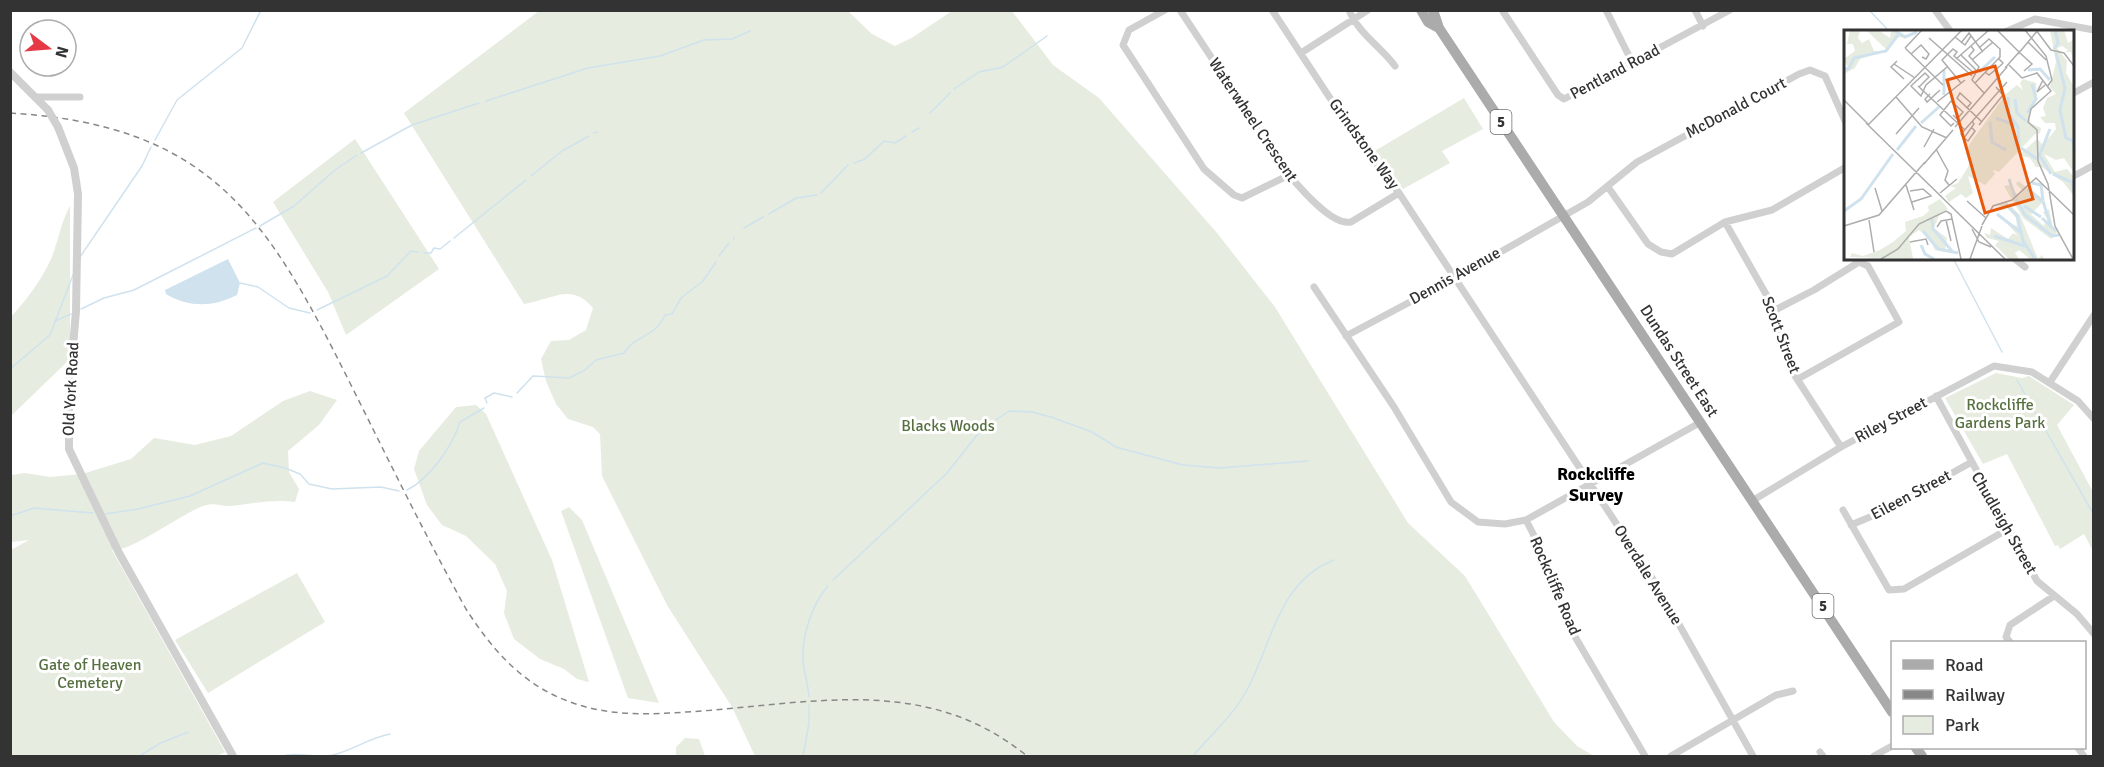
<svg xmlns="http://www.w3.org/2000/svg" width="2104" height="767" viewBox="0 0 2104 767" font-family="Signika,sans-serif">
<rect width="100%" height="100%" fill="#fff"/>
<path fill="#e6ecdf" d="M539,11H848L872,34L895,46L913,37L952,11H1012L1053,65L1099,98L1217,233L1275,307L1408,523L1465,576L1554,722L1577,746L1594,756H755L732,707L667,605L602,476L600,434L593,427L568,419L556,404L546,381L541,359L551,341L569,340L586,330L593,308C572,282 553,299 524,304L404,113Z
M1464,98L1483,129L1442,151L1450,163L1403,189L1373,152Z
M355,139L439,269L346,335L328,292L273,202Z
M70,206V359L11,416V317C27,299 41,281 51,259C59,240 60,224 70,206Z
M1996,373L2022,378L2029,376L2074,405L2057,425L2093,492V551L2084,534L2060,549L2058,545L2055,546L2007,454L1983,464L1945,398Z
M310,391L337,400L319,425L288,451L289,472L299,489L295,502C270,499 253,504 230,506C219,506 214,502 203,506C183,513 129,553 112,550L225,752L217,756H11V550L29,540L11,542V475L25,473L50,477L82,474L131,459L154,438L195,445L231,436L283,401Z
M476,405L486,414L552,560L589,682L577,679L564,669L540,659L514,639L504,613L507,591L495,564L466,536L442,525L427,505L414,469L419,451L456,407Z
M569,507L582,520L659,703L628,698L561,511Z
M297,573L325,622L208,693L175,640Z
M685,738L699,739L705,756H676V747Z"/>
<path fill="#cfe2ee" d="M228,259L240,283L237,295C213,307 189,308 166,294L165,290Z"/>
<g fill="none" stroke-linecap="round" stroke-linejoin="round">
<path stroke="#cfe2ee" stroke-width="1.5" d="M1869,10L1890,32
M954,89L979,72L1003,67L1047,36
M486,101L588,68L660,56L704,40L732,39L750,31
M930,113L950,93
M912,132L919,128
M594,133L597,132
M155,140L177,100L242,48L261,10
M361,153L412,125L479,103
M854,163L865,159L884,141L895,143L906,136
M531,176L562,151L589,136
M821,193L848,165
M769,214L796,198L817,195
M260,226L294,206L335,170L357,155
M744,228L763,217
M454,238L526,180
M734,239V238
M424,253H431L434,248L440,249L450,241
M719,256L729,243
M80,257L142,166L151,147
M1953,258L2002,352
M240,283L258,287L289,308L310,313
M81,309L104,298L134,290L256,228
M317,310L387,276L411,251L418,252
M55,321L71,314
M10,369L50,335L73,275
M2017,380L2094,515
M517,393L533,376L569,378L585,370L596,360L624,353C636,334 655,338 665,315L672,314L681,298L703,281L716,262
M487,403L485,398L494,393L512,397
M407,490C430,479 453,445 460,422L484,408
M105,514L138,509L190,496L263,463L285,468L300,474L309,484L332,489L381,487L399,491
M10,516L34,508L93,513
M833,580L947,473L981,430L1009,411L1032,412L1051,417L1092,432L1116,447L1183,465L1219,468L1308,461
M809,697C808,684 804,672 803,660C802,635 812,604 828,586
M139,756L161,743L188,732
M282,756C299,751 315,759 333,755C353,750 369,738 390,734
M803,756L809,723V705
M1193,756C1211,734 1232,717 1246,692C1272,645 1277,582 1334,560"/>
<path stroke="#d0d0d0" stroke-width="7" d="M1165,10L1129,30L1123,45L1204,169L1234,195L1242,198L1289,175
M1180,10L1289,175C1301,189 1332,226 1351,222L1399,193
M1272,10L1355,136L1399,193L1658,587L1753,756
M1349,10C1358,33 1381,47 1395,66
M1502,10L1558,95L1564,99L1730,10
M1606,10L1633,64
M1695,10L1703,26
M1935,10L1951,32
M2005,32L2035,19L2094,30
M1301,53L1368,10
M2072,94L2094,82
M37,97H80
M2072,177L2094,165
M1608,187L1648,244L1661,252L1672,254L1725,222L1772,210L1846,167
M1725,222L1775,310L1788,365L1841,447
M2014,258L2025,267
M1314,287L1394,407L1451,502L1478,522L1505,524L1526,520L1701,422
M1775,310L1814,290L1859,262L1868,266L1899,322L1798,379
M1346,336L1455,278L1588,202L1637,162L1799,74L1810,70L1825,76L1846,123
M2050,382L2094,315
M1936,396L2037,581L2077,614L2094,634
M1752,501L1841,447L1994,366L2032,372L2078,401L2094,419
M1843,510L1889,590L1904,589L2008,529
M1526,520L1547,561L1567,623L1645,756
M1851,525L1884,511L1970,463
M2010,642L2006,637L2010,625L2054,596
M2078,748L2084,756
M1820,752L1823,756
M1671,756L1776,695L1793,691
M1874,756L1892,746"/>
<path stroke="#d0d0d0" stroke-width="8" d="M10,72L48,110
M58,127L74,168L78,194L76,311L69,393V449L119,553L233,756"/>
<path stroke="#ababab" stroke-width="10" d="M1421,10L1428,22L1439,28
M1433,10L1439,28L1892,712
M1916,748L1922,756"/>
<path stroke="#888" stroke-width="1.5" stroke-dasharray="6 4.5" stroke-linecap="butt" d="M10,113C211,125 267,217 350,383C388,459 425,535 466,609C491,648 521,683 565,700C604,716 645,715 686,712C807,705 924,672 1027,756"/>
<path stroke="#d0d0d0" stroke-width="8" d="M48,110L58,127"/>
</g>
<g text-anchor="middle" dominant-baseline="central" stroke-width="6" stroke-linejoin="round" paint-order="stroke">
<g fill="#fff" stroke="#707070" stroke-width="1.5">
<rect x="1490.5" y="110" width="21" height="24" rx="4.5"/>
<rect x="1812.5" y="594" width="21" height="24" rx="4.5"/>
</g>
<g font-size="15" font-weight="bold" fill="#333">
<text x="1501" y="122">5</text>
<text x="1823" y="606">5</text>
</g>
<g font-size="16" fill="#333" stroke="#fff">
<text transform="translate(1615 72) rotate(-28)">Pentland Road</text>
<text transform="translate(1736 108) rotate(-28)">McDonald Court</text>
<text transform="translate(1253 120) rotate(56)">Waterwheel Crescent</text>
<text transform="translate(1364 144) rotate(54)">Grindstone Way</text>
<text transform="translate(1455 276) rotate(-29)">Dennis Avenue</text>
<text transform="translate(1781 335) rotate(69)">Scott Street</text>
<text transform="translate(1679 361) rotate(57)">Dundas Street East</text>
<text transform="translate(71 389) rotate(-87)">Old York Road</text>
<text transform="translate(1891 420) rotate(-28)">Riley Street</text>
<text transform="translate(1911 495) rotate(-28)">Eileen Street</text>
<text transform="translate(2004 523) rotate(60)">Chudleigh Street</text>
<text transform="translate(1648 575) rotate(58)">Overdale Avenue</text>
<text transform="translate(1555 586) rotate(67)">Rockcliffe Road</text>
</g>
<g font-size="16" fill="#56703f" stroke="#fff">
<text x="2000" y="405">Rockcliffe<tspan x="2000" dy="18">Gardens Park</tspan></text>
<text x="948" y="426">Blacks Woods</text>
<text x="90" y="665">Gate of Heaven<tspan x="90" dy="18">Cemetery</tspan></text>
</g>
<g font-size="18" font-weight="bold" fill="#000" stroke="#fff">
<text x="1596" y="474">Rockcliffe<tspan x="1596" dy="21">Survey</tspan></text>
</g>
</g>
<g transform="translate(1844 30)">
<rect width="230" height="230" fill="#fff"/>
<path d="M6,0H16L14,8L18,13L25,9L30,21H40L16,29L11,38L0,44L4,38L0,29L11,21L9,14H3ZM22,0H34L46,8L47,0H52L63,8L53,7L44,21ZM206,0H220L224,13L229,10V30L227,22H221L224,20L218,16L213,18L223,31L222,43L229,55V141L220,128L212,130L200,124L211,142L223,139L229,146V165L219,152L198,137H192L186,128L175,125L193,109L199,115L212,99L211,93H201L196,87L202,86L199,78L203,68L212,64L206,57L212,32ZM179,49L192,53L193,67L184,80L186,93L197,98L196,103L191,104L155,142L149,140L151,144L141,155L124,146L129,163L122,168L117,164L105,172L101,166L112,158L106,156L114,153L124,137L127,126L122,121L127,112L162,64L173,55L179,60L176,53ZM174,151L201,170L187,184L180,178L200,196L201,191L205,192L199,182L205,179L209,198L214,201L207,209L179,188L160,156L167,155L174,166L179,161L172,154ZM96,169L104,179L96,183L90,198L103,208L101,222L91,220L85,208L75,200L65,207L69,229L6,227L8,223L19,226L36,220L49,212L62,201L61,192L79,186L85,181L84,176ZM162,172L176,185L194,229L198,225L200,229H186L175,220L171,223L175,229H165L151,215L155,211L143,208L140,203L146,205L147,198L164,209L169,203L174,206L163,193L173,196L172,188L162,177L153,175Z" fill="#e6ecdf"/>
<path fill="none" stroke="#cfe2ee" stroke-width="3" d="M50,0L61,7L73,2M210,19L214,13L211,0M212,23L221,58L216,80L222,108L229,111L230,121M0,40L5,38L10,28L42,21L54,5M100,40V65M184,40L196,39L206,50M135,42L151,27M164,67L165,84L174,97L175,118M171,69L173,83L182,91M183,83L192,69L188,54M152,88L173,96M146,92L148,112L162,120M77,93L95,77M177,118L193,129M53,120L72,96M195,124L207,144M196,124L206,99M209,144L228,152L230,162M165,149L171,167M188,153L197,155L199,170M184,159L198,171M172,169L181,185L208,206L215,205M199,171L207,197M162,174L173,185L179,211L191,229M180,176L197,187M0,181L17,169L49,124M153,184L176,202M198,188L212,201M88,189L89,199L108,221M79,201L94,219L114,223M150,206L181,216M77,215L81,224L90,229"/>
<path fill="none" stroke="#adadad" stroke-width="1.5" d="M153,0L176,23M181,0L202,26L208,50L203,57M192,0L207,20L220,23L230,36M111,7L121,15L127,6M85,8L128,46M184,12L202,30M117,13L125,3L139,22M127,16L130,20L125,26L135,37L128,50L140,63M61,18L99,55M61,18L78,0M176,23L188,34L180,41M67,24L77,15L85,24L82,29L78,27M174,24L194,0M117,25L132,40M112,29L145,0M128,30L149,12M53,31L47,37L60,49M50,34L71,48M165,35L178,48L193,43L207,61L187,79L184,92L193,100L194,131L204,154L211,196L229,229M161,38L176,21M141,42L145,45L156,36L159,33L155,29M199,50L193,62L201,55M117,53L98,30L109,19L113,22L110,26L130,43M131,53L156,27V19L145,9L135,18M74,56L121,100M75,57L85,47L81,43L67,56L77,66L82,55L103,37M86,64L81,69L83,72L96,60M52,67L78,97L103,108M0,70L24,94M93,72L121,50M123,78L127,73L116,63L113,68L138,92M109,85L113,89L119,82L107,71L96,85L107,96L110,93M22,93L161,229M24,95L118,0M135,95L159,65L152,57M111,97L163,37M52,104L75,78M120,108L117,104L163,52M120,108L130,94L128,91M120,108L124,111L131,101L128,98M80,117L90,99M92,119L104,141L101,150L105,155M80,134L109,100M62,155L70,180M31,158L38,181M66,161L79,159L87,166L68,172M96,163L113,149M123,171L142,188M25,190L30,222M102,190L107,211M138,195L149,176L168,170L192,148L230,185M0,196L35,185L81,132M93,197L97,191L108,189M128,199L135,212L147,217M66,212L82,209L84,215M37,229L54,219L75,194L102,181L107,184L117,229M126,229L138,196"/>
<path fill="#e8590c" fill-opacity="0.15" stroke="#e8590c" stroke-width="3" d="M151,36L189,169L141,183L103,50Z"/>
<rect width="230" height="230" fill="none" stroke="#333" stroke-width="3"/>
</g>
<rect width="2104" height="767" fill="none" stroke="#333333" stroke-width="24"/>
<rect x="1891" y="641" width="195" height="108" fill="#ffffff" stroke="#adadad" stroke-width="1.5"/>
<rect x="1903" y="660" width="30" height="9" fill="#ababab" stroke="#adadad" stroke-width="1.5"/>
<text x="1945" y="671" font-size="18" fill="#333333">Road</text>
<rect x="1903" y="690" width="30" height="9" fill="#888888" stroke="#adadad" stroke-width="1.5"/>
<text x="1945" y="701" font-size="18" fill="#333333">Railway</text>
<rect x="1903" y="716" width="30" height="18" fill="#e6ecdf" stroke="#adadad" stroke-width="1.5"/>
<text x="1945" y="731" font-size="18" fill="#333333">Park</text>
<g transform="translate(48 48) rotate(106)"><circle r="28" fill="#ffffff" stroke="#adadad" stroke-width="1.5"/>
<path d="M0-4.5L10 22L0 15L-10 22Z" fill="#e63946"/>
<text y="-9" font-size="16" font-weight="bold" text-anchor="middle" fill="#333333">N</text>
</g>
</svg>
